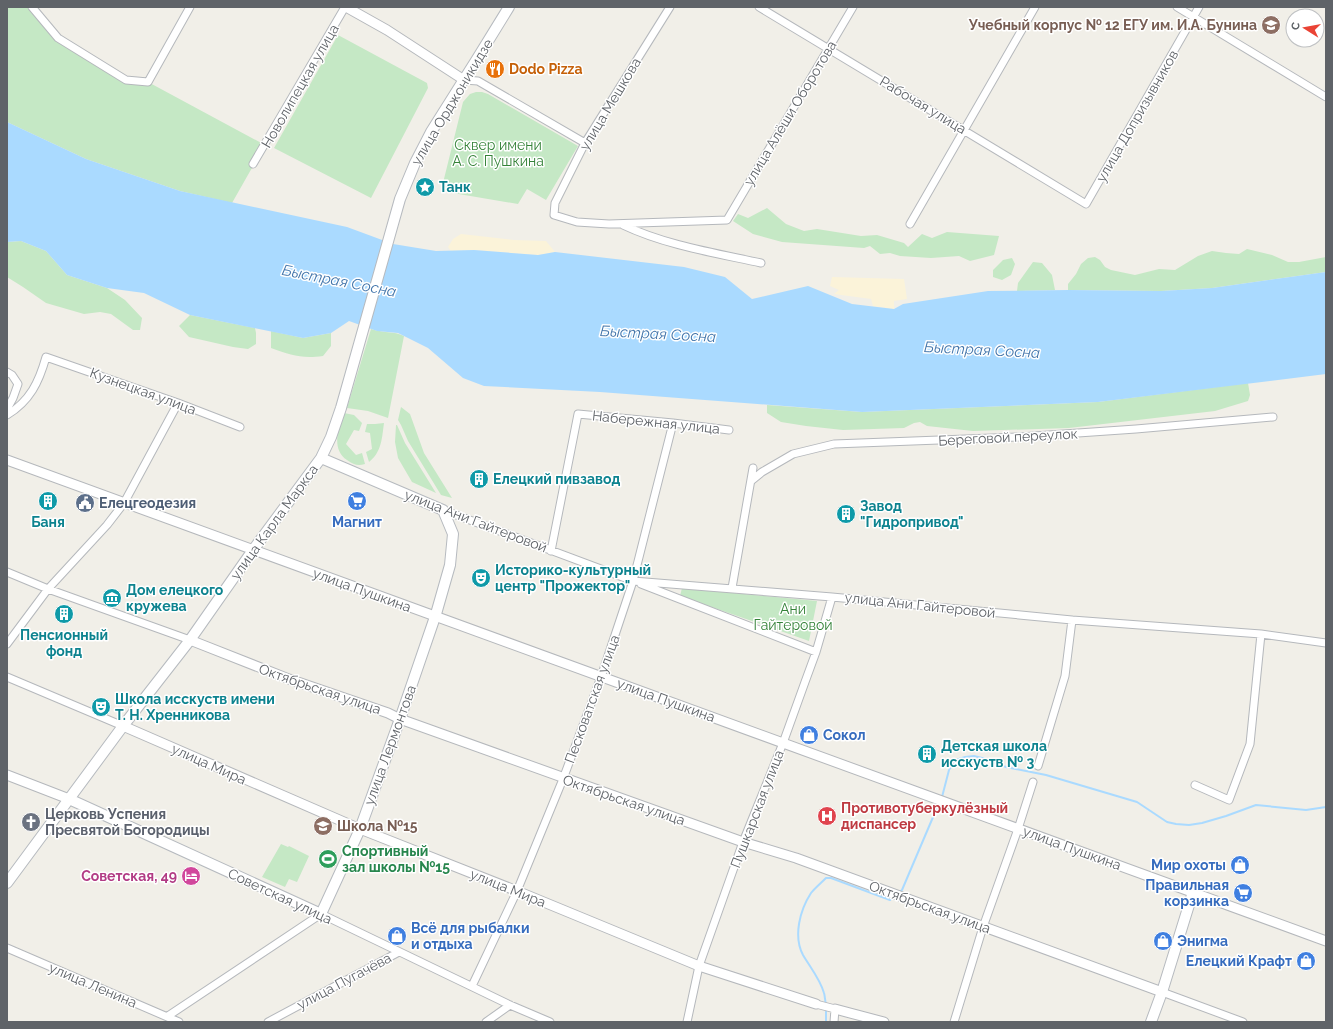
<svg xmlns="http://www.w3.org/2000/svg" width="1333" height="1029" viewBox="0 0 1333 1029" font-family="Raleway,sans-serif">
<rect width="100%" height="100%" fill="#f1efe8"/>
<path fill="#c5e8c5" d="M7,7H32L58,38L126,80L148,82L265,145L232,203L180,191L86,159L7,122Z
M338,35L427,83L428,88L371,198L274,148Z
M476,92H482L488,94L578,146L546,200L527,189L518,204L441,191L463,102L470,94Z
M767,208L786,224L804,231L817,229L861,236L877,235L904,243L908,247L922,234L932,238L947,232L999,236L994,255L970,261L959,256L931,258L900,256L890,253L880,254L870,246L864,248L782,242L753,234L733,221L738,214L748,218Z
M21,241L46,251L67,275L107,288L125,300L142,318L140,330H133L111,314L100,312L84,314L46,303L23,287L7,277V242Z
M1247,249L1272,255L1288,262H1299L1326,257V272L1212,288L1161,291L1068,290V284L1076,274L1081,264L1088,258L1095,257L1100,260L1105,267L1111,270L1135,275L1159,269L1175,270L1198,256L1212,251L1226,253L1239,254Z
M1012,258L1015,264L1011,275L1002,280L993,277V270L1003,260Z
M1033,262L1042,263L1052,275L1055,290L1017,291L1018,283Z
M190,315L255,328L256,333V344L248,349L233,347L189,337L179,326Z
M371,329C382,333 394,331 404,336L388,418L368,411L347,408Z
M271,331L303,338L331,333V346L323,356C301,359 291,355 271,348Z
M1248,383L1250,395L1248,401L1215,411L1069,428L973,431L927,426L920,422L914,423L904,428L843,430L806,426L781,422L767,413V405L862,412L1098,402Z
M401,407L410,414L424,453L452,498L441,495L408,441L401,425L398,420Z
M344,413L354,415L362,423L359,431L354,430L346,444L356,455L362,453L365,464C358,466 354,465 347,460C331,450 338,427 344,413Z
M384,423C382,437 382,452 369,462L366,452L372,449L370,433L365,432L367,424H375Z
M396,425H397L405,443L436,493L412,482L398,458L395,442Z
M682,588L817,601L809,641L680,596Z
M281,844L288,847L289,846L309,856L297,882L289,879L285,887L262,877Z"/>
<path fill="#fbf3d9" d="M461,234L514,240L546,241L555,252L538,255L474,250L451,251L448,247L453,239Z
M832,277L904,279L907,299L894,301V309L873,306L871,299L834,294L839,290L830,286Z"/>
<path fill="#aadaff" d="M7,122L86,159L180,191L347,227L393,244L436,251L474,250L538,255L555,252L684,267L725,277L752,299L808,286L852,304L894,309L903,304L988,291L1068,290L1161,291L1212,288L1326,272V374L1098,402L862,412L600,392L484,386L463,378L428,348L398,333L377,331L349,321L331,333L303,338L190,315L144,293L107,288L67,275L46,251L21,241L7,242Z"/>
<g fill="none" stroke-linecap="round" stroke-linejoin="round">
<path stroke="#aadaff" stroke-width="2" d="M942,797L949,770L956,760L965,757L974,756L986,759L1006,767L1046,775L1137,802L1167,822L1176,824L1189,825L1202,823L1226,816L1256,805L1306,810L1326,807
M899,892L902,890L939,803
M826,1005C825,1001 825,996 824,993C820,979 810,967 803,955C793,936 800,910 811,893C815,888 821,883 826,878H831L890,900L893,897
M826,1009V1022"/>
<defs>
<path id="minor" d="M32,7L58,38L126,80L148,82L190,7
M670,7L585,143L555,203L554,215L577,222L609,224L727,220L853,7
M759,7L1086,204L1199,7
M1177,7L1326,97
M464,80L478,81L585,143
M253,164L345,7
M910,224L1035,7
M623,225C665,245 715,253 761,263
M7,372L12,375L18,384L13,398L7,409
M7,415C30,401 39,382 46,357L178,403L240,427
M751,481L762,472L793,454L834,444L1020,437L1136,429L1273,417
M443,510L633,581L832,597L1072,620L1261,634L1326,643
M551,551L578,414L673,423L729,430
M7,572L48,589L190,640
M641,584L816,652
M732,588L753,468
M7,644L48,589L107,525L124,503L178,403
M7,677L123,726
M1038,766L1065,676L1072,620
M1195,785L1229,800L1250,744L1261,634
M7,948L179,1022
M472,986L517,891L563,779L601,677L633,581L673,423
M1162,992L1243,1022
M816,1004L835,1009L834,1022
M168,1016L321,914L510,1005L550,1022
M268,1022L399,952
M486,1022L510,1005
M687,1022L699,966L743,842L783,743L805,682L816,652L832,597
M954,1022L983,927L1018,829L1033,782"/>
<path id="tertiary" d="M346,7L387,30L464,80
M7,460L1326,941
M190,640L289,679L388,713L400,719L743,842L796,858L1162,992
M123,726L360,829L517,891L699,966L816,1004
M7,775L69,799
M835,1009L884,1022"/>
<path id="secondary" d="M69,799L321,914L360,829L400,719L436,614L450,565L453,534L443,510L321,458
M7,883L123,726L190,640L253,550L321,458L331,437L341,408L400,199L415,163L431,132L477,59L509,7
M1151,1022L1162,992L1193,892"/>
</defs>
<use href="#minor" stroke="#b5b8bc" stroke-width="9"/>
<use href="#tertiary" stroke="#b5b8bc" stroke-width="11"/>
<use href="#secondary" stroke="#b6babf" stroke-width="12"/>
<use href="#minor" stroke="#fff" stroke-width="7"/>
<use href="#tertiary" stroke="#fff" stroke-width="9"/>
<use href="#secondary" stroke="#fff" stroke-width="10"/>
</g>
<defs>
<symbol id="university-disc" viewBox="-11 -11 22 22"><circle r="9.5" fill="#8d6e63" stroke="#fff"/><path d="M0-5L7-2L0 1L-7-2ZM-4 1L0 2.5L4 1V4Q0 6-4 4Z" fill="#fff"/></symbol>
<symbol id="restaurant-disc" viewBox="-11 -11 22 22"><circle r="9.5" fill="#e8710a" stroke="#fff"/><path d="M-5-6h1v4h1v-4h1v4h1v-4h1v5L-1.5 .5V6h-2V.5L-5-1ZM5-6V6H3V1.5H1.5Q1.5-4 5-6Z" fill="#fff"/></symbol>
<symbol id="sight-disc" viewBox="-11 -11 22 22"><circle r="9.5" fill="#0f9aa8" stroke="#fff"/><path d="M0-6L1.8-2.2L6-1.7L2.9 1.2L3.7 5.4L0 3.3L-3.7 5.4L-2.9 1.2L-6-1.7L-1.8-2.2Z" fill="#fff"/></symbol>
<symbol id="building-disc" viewBox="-11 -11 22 22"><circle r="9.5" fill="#0f9aa8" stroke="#fff"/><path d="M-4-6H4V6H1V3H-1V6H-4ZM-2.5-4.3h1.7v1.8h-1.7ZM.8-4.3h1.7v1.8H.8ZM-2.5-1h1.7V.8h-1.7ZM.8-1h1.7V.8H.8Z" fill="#fff"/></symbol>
<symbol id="supermarket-disc" viewBox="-11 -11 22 22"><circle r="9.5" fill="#3f7fe0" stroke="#fff"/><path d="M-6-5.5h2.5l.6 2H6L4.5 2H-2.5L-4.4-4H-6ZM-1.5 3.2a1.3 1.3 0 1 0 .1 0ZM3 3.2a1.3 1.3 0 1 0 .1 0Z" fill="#fff"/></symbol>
<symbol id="civic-disc" viewBox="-11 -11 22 22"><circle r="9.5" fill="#5c6f8a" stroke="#fff"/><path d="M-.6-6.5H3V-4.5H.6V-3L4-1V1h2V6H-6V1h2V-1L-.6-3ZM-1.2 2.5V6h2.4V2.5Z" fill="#fff"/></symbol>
<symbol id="theatre-disc" viewBox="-11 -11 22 22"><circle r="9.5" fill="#0f9aa8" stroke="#fff"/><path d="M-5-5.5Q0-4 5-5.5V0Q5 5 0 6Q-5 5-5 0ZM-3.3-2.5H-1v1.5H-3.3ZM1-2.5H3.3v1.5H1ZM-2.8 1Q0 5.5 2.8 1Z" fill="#fff"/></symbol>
<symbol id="museum-disc" viewBox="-11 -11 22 22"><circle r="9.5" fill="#0f9aa8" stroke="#fff"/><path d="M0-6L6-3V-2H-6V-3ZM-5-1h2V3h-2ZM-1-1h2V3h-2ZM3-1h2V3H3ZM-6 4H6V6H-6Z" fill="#fff"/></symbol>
<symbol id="shop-disc" viewBox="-11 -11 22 22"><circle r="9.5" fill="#3f7fe0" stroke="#fff"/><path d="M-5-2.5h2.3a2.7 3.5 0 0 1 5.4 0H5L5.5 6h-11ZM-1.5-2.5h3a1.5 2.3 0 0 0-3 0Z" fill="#fff"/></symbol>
<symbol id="hospital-disc" viewBox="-11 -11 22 22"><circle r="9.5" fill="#e0444e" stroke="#fff"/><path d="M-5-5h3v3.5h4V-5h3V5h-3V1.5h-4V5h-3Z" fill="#fff"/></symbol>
<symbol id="church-disc" viewBox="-11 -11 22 22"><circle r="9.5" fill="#6b7280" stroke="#fff"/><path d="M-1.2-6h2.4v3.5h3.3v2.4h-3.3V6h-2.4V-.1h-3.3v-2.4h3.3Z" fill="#fff"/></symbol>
<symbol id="school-disc" viewBox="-11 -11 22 22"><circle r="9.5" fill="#8d6e63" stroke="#fff"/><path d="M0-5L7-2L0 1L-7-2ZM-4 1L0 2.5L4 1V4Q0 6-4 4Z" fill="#fff"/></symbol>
<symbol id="stadium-disc" viewBox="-11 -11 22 22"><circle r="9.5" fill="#2e9e5b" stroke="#fff"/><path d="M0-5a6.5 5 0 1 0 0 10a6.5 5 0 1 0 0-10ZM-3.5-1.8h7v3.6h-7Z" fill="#fff"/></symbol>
<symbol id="hotel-disc" viewBox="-11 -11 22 22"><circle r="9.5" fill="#d1479c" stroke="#fff"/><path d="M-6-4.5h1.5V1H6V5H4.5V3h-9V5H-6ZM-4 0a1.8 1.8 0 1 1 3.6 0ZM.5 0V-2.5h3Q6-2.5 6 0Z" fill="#fff"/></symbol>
</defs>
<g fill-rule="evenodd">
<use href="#university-disc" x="1260" y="14" width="22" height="22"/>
<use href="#restaurant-disc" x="484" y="58" width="22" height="22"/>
<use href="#sight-disc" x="414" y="176" width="22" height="22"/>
<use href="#building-disc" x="468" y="468" width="22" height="22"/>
<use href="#building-disc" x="37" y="490" width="22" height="22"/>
<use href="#supermarket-disc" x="346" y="490" width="22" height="22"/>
<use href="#civic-disc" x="74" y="492" width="22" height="22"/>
<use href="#building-disc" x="835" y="503" width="22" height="22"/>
<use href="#theatre-disc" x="470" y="567" width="22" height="22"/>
<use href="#museum-disc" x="101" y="587" width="22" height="22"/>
<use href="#building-disc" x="53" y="603" width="22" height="22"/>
<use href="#theatre-disc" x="90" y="696" width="22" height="22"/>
<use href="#shop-disc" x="798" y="724" width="22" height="22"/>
<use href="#building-disc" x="916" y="743" width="22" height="22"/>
<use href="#hospital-disc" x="816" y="805" width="22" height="22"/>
<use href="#church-disc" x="20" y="811" width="22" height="22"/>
<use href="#school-disc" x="312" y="815" width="22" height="22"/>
<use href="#stadium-disc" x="317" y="848" width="22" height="22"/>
<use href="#shop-disc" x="1229" y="854" width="22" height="22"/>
<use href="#hotel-disc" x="180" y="865" width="22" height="22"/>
<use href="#supermarket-disc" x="1232" y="882" width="22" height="22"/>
<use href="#shop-disc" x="386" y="925" width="22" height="22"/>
<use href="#shop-disc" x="1152" y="930" width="22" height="22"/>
<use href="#shop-disc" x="1295" y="950" width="22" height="22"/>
</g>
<g text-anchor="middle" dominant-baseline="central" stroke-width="3" stroke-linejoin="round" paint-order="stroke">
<g font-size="14" font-weight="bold" fill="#785e54" stroke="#fff" text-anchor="end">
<text x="1257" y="25">Учебный корпус № 12 ЕГУ им. И.А. Бунина</text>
<text x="337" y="826" text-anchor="start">Школа №15</text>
</g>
<g font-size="14" font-weight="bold" fill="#c56008" stroke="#fff" text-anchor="start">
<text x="509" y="69">Dodo Pizza</text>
</g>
<g font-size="14" fill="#5f6368" stroke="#fff">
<text transform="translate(300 86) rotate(-60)">Новолипецкая улица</text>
<text transform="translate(452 102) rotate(-59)">улица Орджоникидзе</text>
<text transform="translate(610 104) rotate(-59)">улица Мешкова</text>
<text transform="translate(923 105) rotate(31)">Рабочая улица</text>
<text transform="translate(790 113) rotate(-59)">улица Алёши Оборотова</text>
<text transform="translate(1137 116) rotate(-60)">улица Допризывников</text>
<text transform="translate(143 391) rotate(20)">Кузнецкая улица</text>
<text transform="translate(656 422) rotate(6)">Набережная улица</text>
<text transform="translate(1008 437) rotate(-3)">Береговой переулок</text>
<text transform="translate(476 521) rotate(21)">улица Ани Гайтеровой</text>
<text transform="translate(274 522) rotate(-54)">улица Карла Маркса</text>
<text transform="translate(362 590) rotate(20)">улица Пушкина</text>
<text transform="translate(920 605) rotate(6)">улица Ани Гайтеровой</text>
<text transform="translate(320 689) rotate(19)">Октябрьская улица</text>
<text transform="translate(592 699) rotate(-70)">Песковатская улица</text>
<text transform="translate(666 700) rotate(20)">улица Пушкина</text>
<text transform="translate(390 745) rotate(-70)">улица Лермонтова</text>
<text transform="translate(209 764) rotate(24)">улица Мира</text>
<text transform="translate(624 800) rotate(19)">Октябрьская улица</text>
<text transform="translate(757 809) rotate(-69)">Пушкарская улица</text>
<text transform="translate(1072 848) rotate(20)">улица Пушкина</text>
<text transform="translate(508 888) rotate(22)">улица Мира</text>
<text transform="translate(280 896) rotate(25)">Советская улица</text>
<text transform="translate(930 907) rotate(20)">Октябрьская улица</text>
<text transform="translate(344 981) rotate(-28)">улица Пугачёва</text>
<text transform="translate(93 985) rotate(23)">улица Ленина</text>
</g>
<g font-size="14" fill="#348238" stroke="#fff">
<text x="498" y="145">Сквер имени<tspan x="498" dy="16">А. С. Пушкина</tspan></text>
<text x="793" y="609">Ани<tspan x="793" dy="16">Гайтеровой</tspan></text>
</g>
<g font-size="14" font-weight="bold" fill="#0d838f" stroke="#fff" text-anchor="start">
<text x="439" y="187">Танк</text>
<text x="493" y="479">Елецкий пивзавод</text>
<text x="860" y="506">Завод<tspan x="860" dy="16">"Гидропривод"</tspan></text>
<text x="48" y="522" text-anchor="middle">Баня</text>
<text x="495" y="570">Историко-культурный<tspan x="495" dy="16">центр "Прожектор"</tspan></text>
<text x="126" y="590">Дом елецкого<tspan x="126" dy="16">кружева</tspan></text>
<text x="64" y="635" text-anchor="middle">Пенсионный<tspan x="64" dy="16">фонд</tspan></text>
<text x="115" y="699">Школа исскуств имени<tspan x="115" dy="16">Т. Н. Хренникова</tspan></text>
<text x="941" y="746">Детская школа<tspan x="941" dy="16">исскуств № 3</tspan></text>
</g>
<g font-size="14" font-weight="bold" fill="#4e5e75" stroke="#fff" text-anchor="start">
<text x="99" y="503">Елецгеодезия</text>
</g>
<g font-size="14" font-weight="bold" fill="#366cbe" stroke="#fff" text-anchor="start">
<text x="357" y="522" text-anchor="middle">Магнит</text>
<text x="823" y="735">Сокол</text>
<text x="1226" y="865" text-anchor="end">Мир охоты</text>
<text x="1229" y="885" text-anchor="end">Правильная<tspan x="1229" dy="16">корзинка</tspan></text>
<text x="411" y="928">Всё для рыбалки<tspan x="411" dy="16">и отдыха</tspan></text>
<text x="1177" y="941">Энигма</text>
<text x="1292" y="961" text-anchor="end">Елецкий Крафт</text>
</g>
<g font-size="14" font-weight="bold" fill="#be3a42" stroke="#fff" text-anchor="start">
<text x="841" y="808">Противотуберкулёзный<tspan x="841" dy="16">диспансер</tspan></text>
</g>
<g font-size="14" font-weight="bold" fill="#5b616d" stroke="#fff" text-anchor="start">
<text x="45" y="814">Церковь Успения<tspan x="45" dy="16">Пресвятой Богородицы</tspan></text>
</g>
<g font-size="14" font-weight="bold" fill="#27864d" stroke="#fff" text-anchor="start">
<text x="342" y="851">Спортивный<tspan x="342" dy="16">зал школы №15</tspan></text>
</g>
<g font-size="14" font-weight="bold" fill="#b23c85" stroke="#fff" text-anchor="end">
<text x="177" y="876">Советская, 49</text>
</g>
<g font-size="15" font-style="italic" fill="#4174aa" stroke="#fff">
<text transform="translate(339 281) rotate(11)">Быстрая Сосна</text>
<text transform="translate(658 334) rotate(3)">Быстрая Сосна</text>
<text transform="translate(982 350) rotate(3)">Быстрая Сосна</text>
</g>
</g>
<rect width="1333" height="1029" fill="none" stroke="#5f6368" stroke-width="16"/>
<g transform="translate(1305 28) rotate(281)"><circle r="19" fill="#ffffff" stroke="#bfc1c3"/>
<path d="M0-3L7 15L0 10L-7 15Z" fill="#ea4335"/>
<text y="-6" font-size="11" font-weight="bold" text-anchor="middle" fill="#5f6368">С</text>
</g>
</svg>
